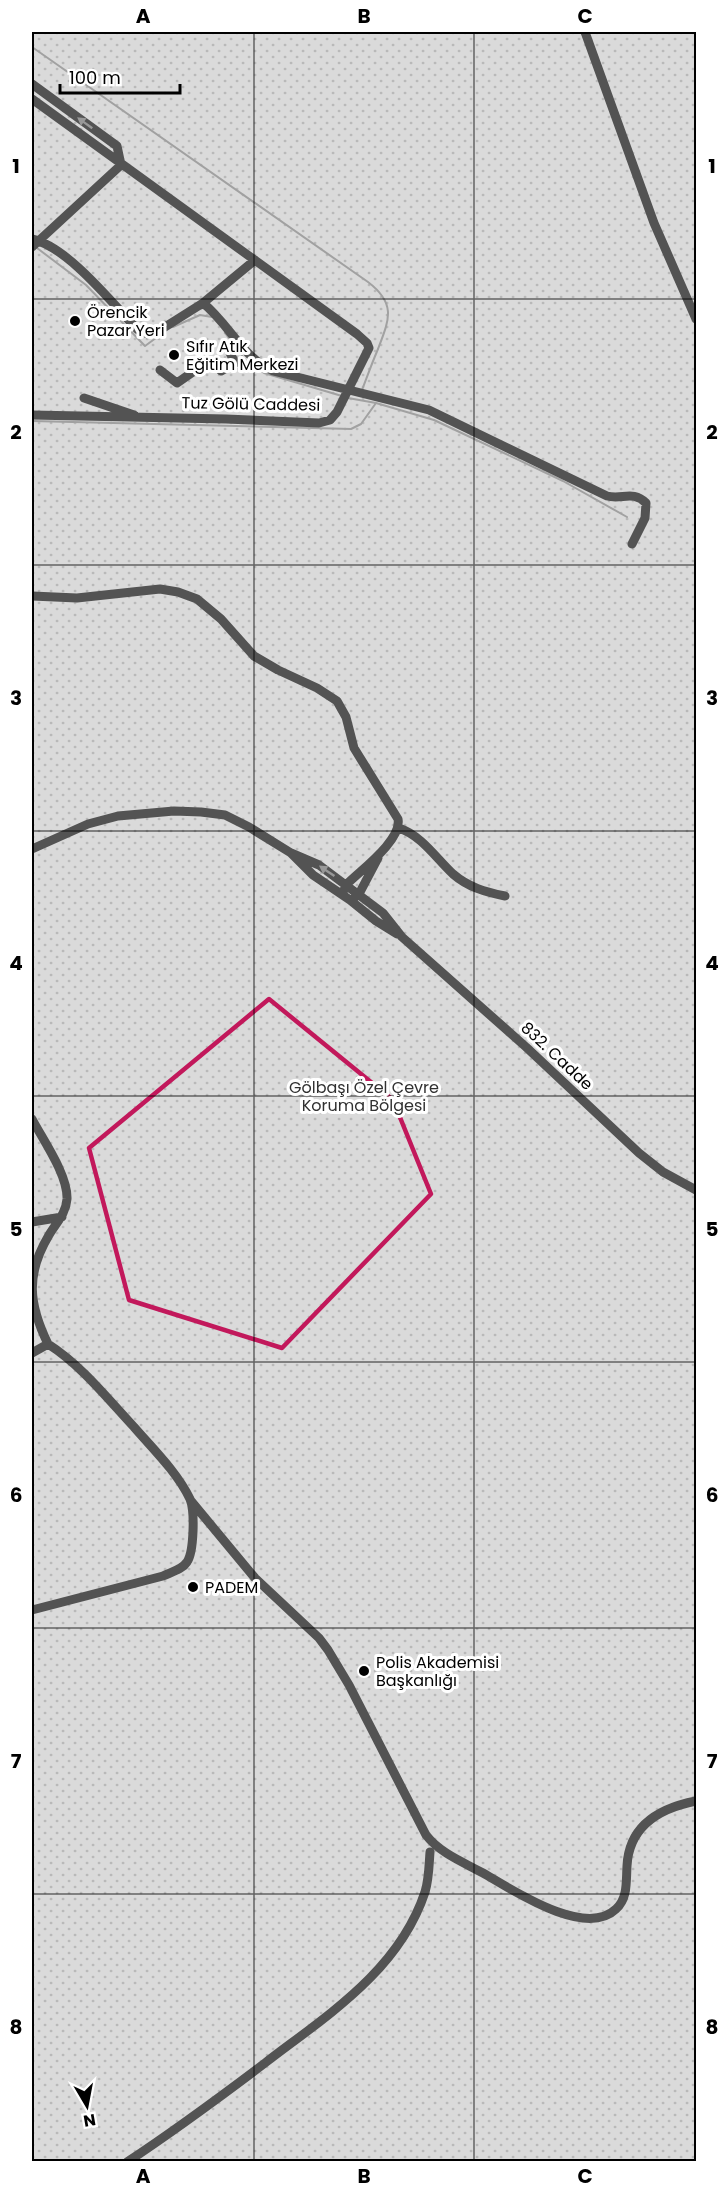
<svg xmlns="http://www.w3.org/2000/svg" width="728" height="2193" viewBox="0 0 728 2193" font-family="Poppins,sans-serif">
<defs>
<pattern id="park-dots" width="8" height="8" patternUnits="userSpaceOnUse" patternTransform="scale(1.5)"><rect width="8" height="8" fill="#dadada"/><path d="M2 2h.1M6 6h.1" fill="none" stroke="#b9b9b9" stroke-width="1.8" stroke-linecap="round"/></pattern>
</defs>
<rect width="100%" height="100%" fill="#fff"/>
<path fill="url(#park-dots)" d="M32,32H696V2161L32,2162Z"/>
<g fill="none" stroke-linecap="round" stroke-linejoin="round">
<path stroke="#a1a1a1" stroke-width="2" d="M32,47L368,282C397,304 389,320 378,349C372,363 367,377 362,390
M37,248L86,285L145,346L160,335
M173,327L200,315L212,317
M225,333L247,362L264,373L342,396
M348,398L376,403L434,420L563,481L627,517
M32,421L351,429L361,424L376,403"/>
<path stroke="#535353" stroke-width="9" d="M585,32L654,223L696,319
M32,84L117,146L121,165
M32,99L357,334L367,343L369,348L337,412L330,420L319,423L226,419L32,415
M32,239C68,247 112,303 138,330L148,334L157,332L203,303L255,260
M32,247L121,165
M203,303C229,324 242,357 273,371L429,410L607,496C622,500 633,490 646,503L645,518L632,544
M160,370L177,383L200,367
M221,371L235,363L229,351
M84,398L134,415
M32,596L77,598L160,589L178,592L197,599L221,619L254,656L278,670L317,688L337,701L346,717L354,748L398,819C402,840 361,870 347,884L342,894
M399,828C422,836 435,857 453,874C468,887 485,892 505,896
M32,849L88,824L118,816L174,811L201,812L225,815L249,827L291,853L313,875L350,900L376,921L397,934
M291,853L319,865L383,913L402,937L526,1047L639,1153L663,1172L696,1190
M355,897L359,894L378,858
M32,1119C43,1140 68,1175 67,1199C66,1214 56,1223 49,1235C25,1275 29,1305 48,1344
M32,1222L62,1217
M32,1353L48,1344
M191,1501L255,1578L319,1638L328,1650L349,1685L426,1835C441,1854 463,1862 483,1873C511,1889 585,1939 616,1909C628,1898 626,1882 627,1866C629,1825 660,1808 696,1801
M32,1610L163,1576C171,1572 182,1570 187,1562C194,1552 195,1511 190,1499C177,1472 153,1449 134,1427C107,1398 81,1365 48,1344
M127,2162C174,2131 220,2097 265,2063C326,2016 399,1971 425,1892C429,1879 429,1865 430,1852"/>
</g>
<defs><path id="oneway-solid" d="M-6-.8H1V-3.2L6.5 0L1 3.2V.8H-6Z" transform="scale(1.5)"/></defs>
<g fill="#989898">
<use href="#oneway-solid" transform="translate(85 123) rotate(-144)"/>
<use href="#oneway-solid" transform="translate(327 871) rotate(-146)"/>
</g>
<path fill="none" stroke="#c2185b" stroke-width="4.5" stroke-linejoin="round" d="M269,999L393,1100L431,1194L282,1348L129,1300L89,1148Z"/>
<path fill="none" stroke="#000" stroke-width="1.5" stroke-opacity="0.55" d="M254,32V2162M474,32V2162M32,299H696M32,565H696M32,831H696M32,1096H696M32,1362H696M32,1628H696M32,1894H696"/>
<g fill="#000" stroke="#fff" stroke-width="2">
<circle cx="75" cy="321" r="6"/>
<circle cx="174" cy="355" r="6"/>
<circle cx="193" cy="1587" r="6"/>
<circle cx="364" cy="1671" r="6"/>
</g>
<g text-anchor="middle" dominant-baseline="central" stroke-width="6" stroke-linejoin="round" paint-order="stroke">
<g font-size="16" fill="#000" stroke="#fff" text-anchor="start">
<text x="87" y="312">Örencik<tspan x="87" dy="18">Pazar Yeri</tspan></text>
<text x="186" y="346">Sıfır Atık<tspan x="186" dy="18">Eğitim Merkezi</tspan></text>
<text x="205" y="1587">PADEM</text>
<text x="376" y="1662">Polis Akademisi<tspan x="376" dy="18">Başkanlığı</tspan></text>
</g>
<g font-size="16" fill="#000" stroke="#fff">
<text transform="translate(251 404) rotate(1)">Tuz Gölü Caddesi</text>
<text transform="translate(557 1056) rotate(43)">832. Cadde</text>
</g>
<g font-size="16" fill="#313131" stroke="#fff">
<text x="364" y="1087">Gölbaşı Özel Çevre<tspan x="364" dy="18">Koruma Bölgesi</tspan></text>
</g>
</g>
<rect width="728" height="2193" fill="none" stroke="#ffffff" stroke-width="66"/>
<g transform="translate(87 2106) rotate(170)" stroke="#ffffff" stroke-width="4.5" paint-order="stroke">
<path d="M0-4.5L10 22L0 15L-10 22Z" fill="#000000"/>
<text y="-9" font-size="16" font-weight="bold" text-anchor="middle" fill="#000000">N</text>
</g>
<path d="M60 84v9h120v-9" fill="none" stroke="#000000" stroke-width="3"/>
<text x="69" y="84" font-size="18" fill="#000000" stroke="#ffffff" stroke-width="4.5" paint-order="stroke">100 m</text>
<rect x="33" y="33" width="662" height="2127" fill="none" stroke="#000" stroke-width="2"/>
<g font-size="20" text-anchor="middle" font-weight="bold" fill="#000">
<text x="143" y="23">A</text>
<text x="364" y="23">B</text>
<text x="585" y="23">C</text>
<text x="16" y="173">1</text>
<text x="712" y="173">1</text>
<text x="16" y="439">2</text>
<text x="712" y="439">2</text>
<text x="16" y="705">3</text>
<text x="712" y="705">3</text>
<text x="16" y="970">4</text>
<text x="712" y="970">4</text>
<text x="16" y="1236">5</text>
<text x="712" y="1236">5</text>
<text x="16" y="1502">6</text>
<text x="712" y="1502">6</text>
<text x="16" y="1768">7</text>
<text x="712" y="1768">7</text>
<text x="16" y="2034">8</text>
<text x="712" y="2034">8</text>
<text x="143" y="2183">A</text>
<text x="364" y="2183">B</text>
<text x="585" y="2183">C</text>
</g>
</svg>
